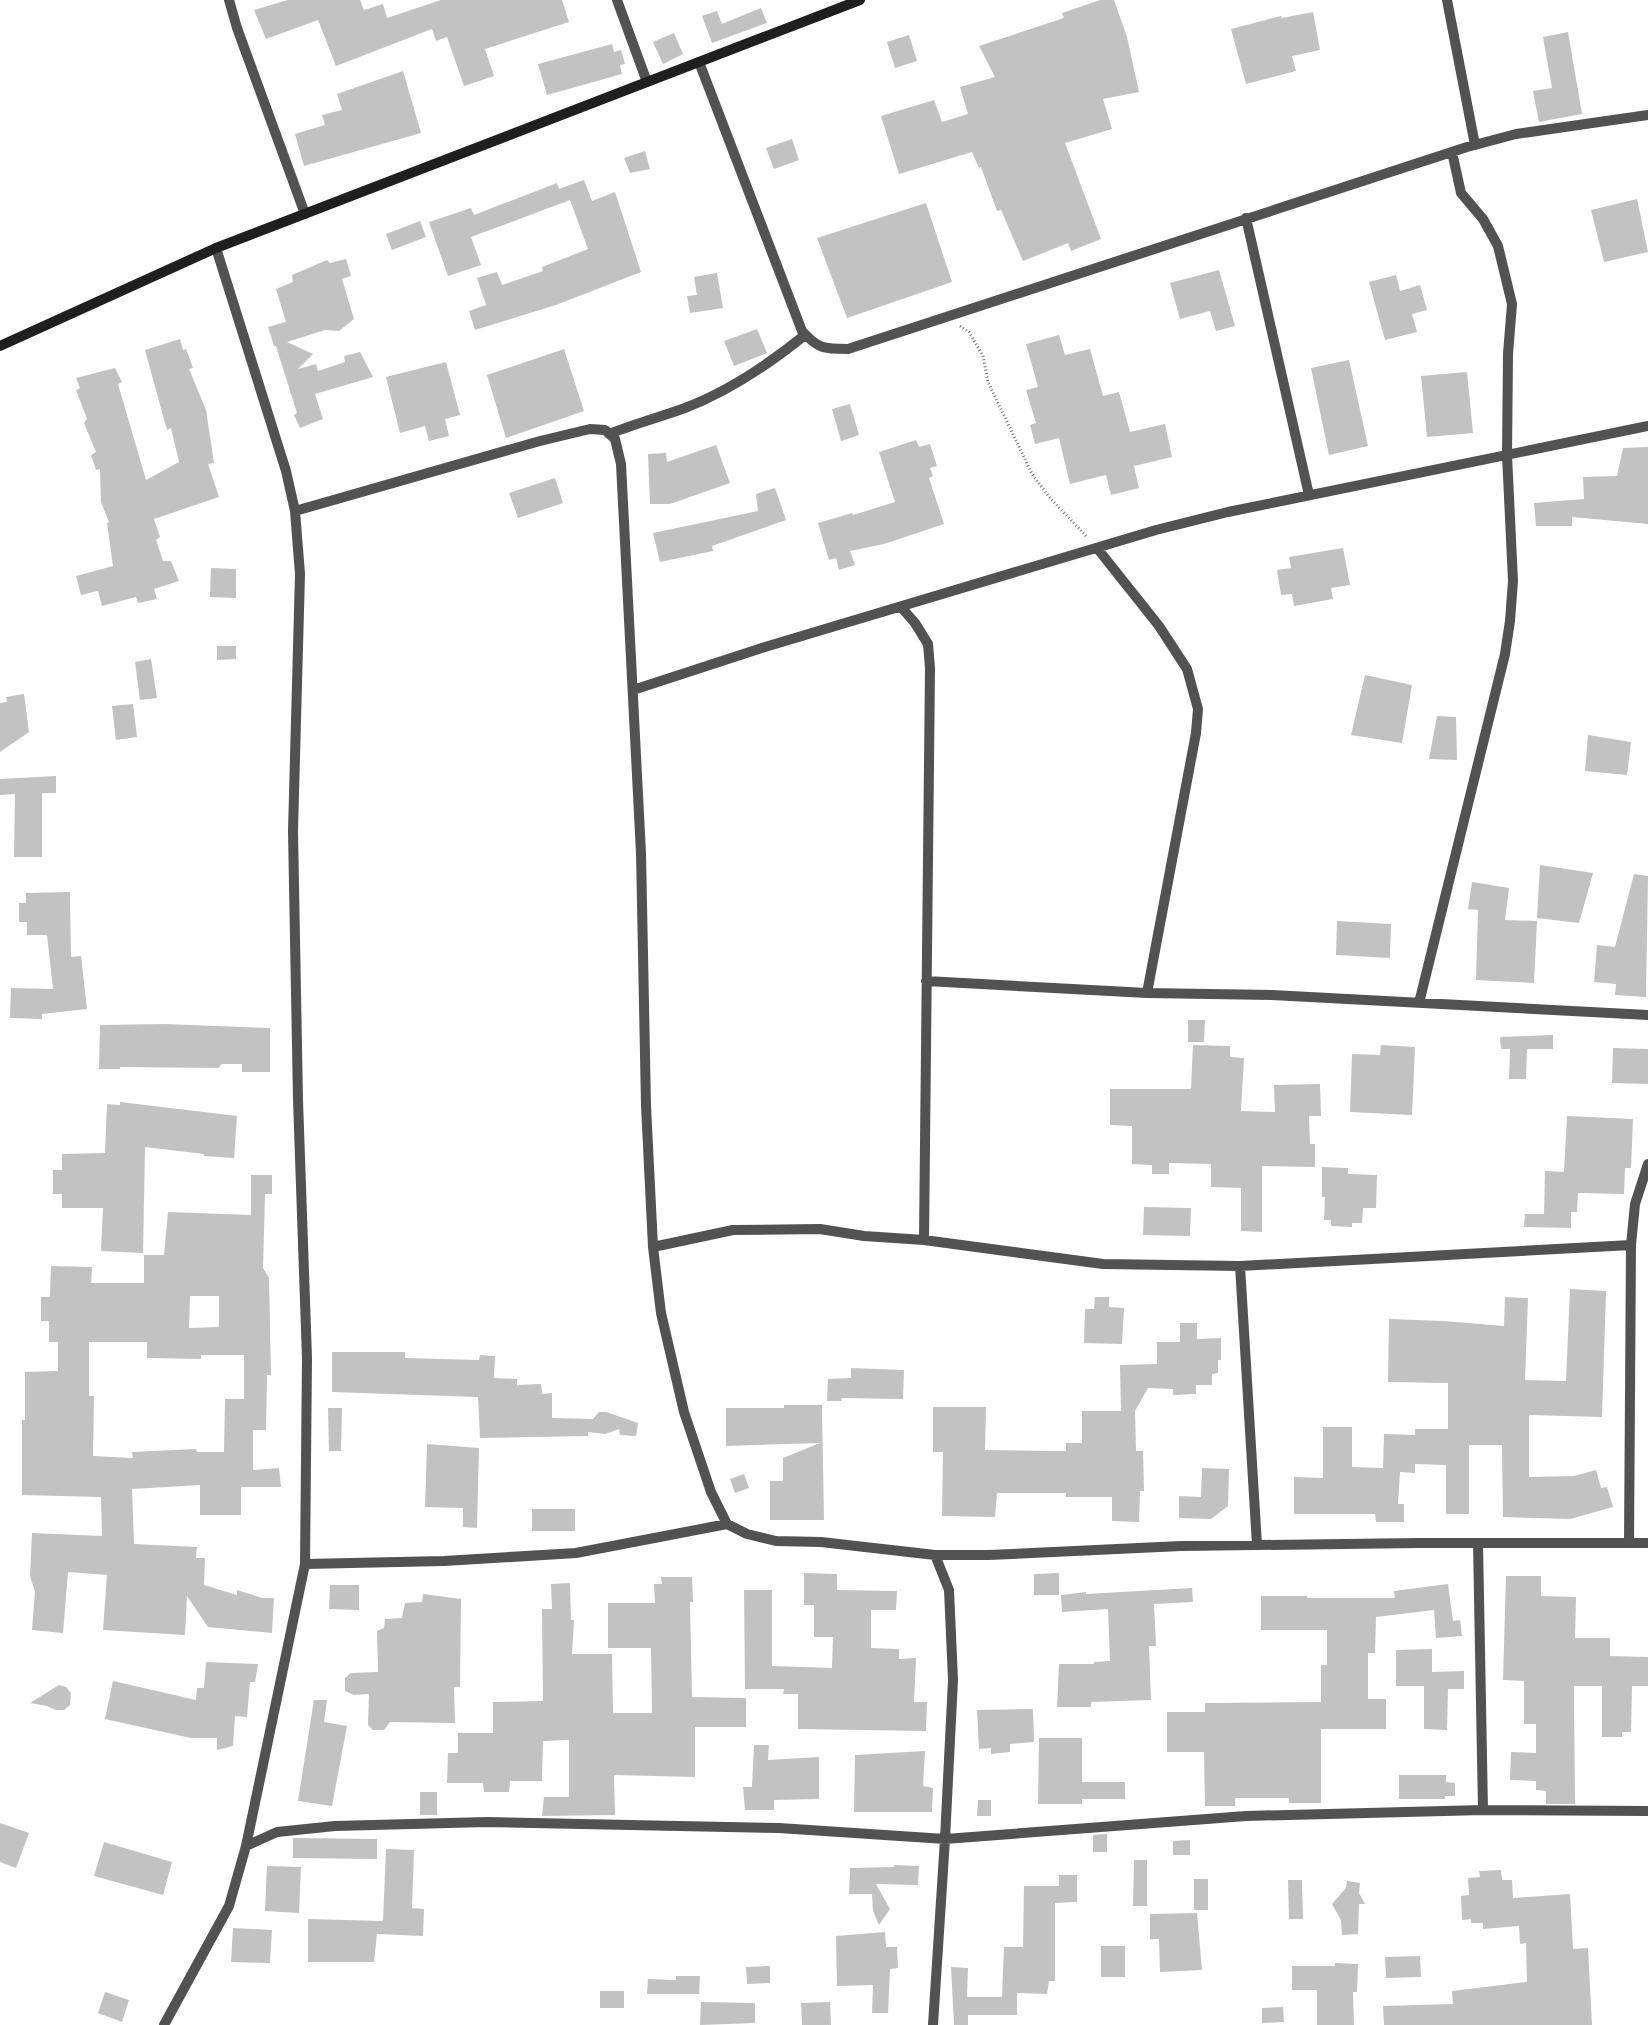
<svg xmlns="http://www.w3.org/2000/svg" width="1648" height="2025" viewBox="0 0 1648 2025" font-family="Poppins,sans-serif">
<rect width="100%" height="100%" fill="#fff"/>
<path fill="#c2c2c2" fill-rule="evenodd" d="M288,0H360L364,10L383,4L387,18L441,0H562L569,22L485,49L494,76L464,86L447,37L436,41L432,29L336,66L318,20L266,39L254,10Z
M1100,0H1114L1127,37L1139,92L1103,99L1112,129L1065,143L1101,239L1071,251L1068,243L1023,261L1001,210L997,211L981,167L979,168L972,152L899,174L881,116L934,100L942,122L968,114L960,87L995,77L979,46L1064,18L1062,13Z
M761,8L767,23L712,43L702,16L717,11L722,24Z
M1313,12L1320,50L1292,56L1296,71L1246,84L1231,29L1281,16L1282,18Z
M1568,32L1582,114L1539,122L1533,91L1552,88L1543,37Z
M674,33L683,54L663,64L653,42Z
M909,35L917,61L895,68L887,42Z
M612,44L614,52L621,50L625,64L620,65L622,74L547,95L538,64Z
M403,71L421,133L304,166L295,134L325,125L322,115L342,110L337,94Z
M792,139L799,160L774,169L766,148Z
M645,151L650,169L630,173L624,158Z
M584,180L592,201L615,192L641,272L556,305L475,330L469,311L486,305L477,278L497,272L502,285L543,271L542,267L588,249L570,200L471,237L481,265L448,276L429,222L471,208L474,215L557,183L559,189Z
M1637,199L1648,252L1604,262L1591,210Z
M926,203L952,282L847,318L817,238Z
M420,221L426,237L392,250L386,234Z
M346,259L351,276L342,279L354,319L339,331L325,330L287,342L313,354L298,369L316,364L318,371L345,362L344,356L360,352L373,377L315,394L323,419L300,428L294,415L297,413L276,346H274L268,327L286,322L276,289L293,282L292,275L327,260L330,263Z
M1219,270L1235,326L1216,331L1210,311L1180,319L1170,283Z
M717,273L723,308L690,313L687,296L697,295L694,277Z
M1396,275L1400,291L1420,285L1427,310L1412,314L1417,332L1385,340L1369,282Z
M757,329L767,353L734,366L724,341Z
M1059,335L1065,355L1090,349L1103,396L1119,392L1130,432L1165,424L1172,457L1134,466L1139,488L1111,495L1106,475L1070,484L1059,438L1035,444L1030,425L1036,423L1026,390L1038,387L1026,344Z
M180,339L183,350L186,349L193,368L189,369L206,410L214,463L208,464L219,497L154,519L160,537L156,540L163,561H171L179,581L154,589L157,599L138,603L136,597L102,606L98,591L81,595L76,576L113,566L107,523L109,522L101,502L100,469L96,470L91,455L96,452L84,423L87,419L76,390L80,388L76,378L115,368L122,382L118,384L146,480L179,462L171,428L167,430L145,350Z
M564,349L584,411L506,438L487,375Z
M1349,360L1368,446L1329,455L1311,368Z
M446,362L460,415L445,419L449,436L429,441L425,426L400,433L386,377Z
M1467,372L1473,433L1427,437L1421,376Z
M850,404L859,435L841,441L832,409Z
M916,440L919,447L930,444L937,466L930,468L933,476L929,478L944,524L884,544L850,551L855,565L839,570L836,558L829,560L818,523L852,513L853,515L895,502L879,452Z
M716,445L730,483L670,504H650L648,454L666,453L667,462Z
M1648,447V524L1572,517V526H1536L1534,503L1584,499L1583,477L1617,476L1623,448Z
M555,478L563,503L518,518L509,493Z
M775,488L786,520L712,546L713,551L660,562L653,533L758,511L756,494Z
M1343,548L1350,585L1331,588L1333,599L1294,606L1292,594L1281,595L1277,570L1291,568L1289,557Z
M211,568L236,569V598L210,597Z
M217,646H236V659L217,660Z
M151,659L157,698L140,700L135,662Z
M1365,675L1412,685L1402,743L1351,735Z
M24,694L29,732L0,752V703L7,702L6,697Z
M133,704L137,737L116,740L112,706Z
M1437,716L1456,717L1457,760L1429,759Z
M1588,735L1631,742L1627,775L1585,771Z
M56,776V793H42V857H14L15,794L0,795V779Z
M1540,865L1593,873L1579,923L1537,918Z
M1634,874L1648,876L1646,997L1615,995L1616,984L1594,982L1597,945L1615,947Z
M1472,882L1509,888L1505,920L1537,921L1534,983L1476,980L1478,910L1468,909Z
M70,892L71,957L81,956L87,1009L42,1014V1019L10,1018L11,988L53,989L47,935H27V922H19V903H26V893Z
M1337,921L1391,924L1390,958L1336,955Z
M1188,1020H1205L1204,1042H1188Z
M164,1024L270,1028V1072H242V1064H222L218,1068L120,1067V1069H99L100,1025Z
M1553,1035V1049H1527L1526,1079H1509L1510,1049H1501L1500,1037Z
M1193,1045L1230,1046V1057L1244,1058L1241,1111L1275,1112L1274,1085L1320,1084L1321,1116H1309L1310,1144H1315V1167L1262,1166V1232L1241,1231V1188L1211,1187V1164L1169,1163V1174H1152V1165L1132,1164V1126L1110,1125V1089H1191Z
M1381,1045L1415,1047L1412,1115L1350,1112L1352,1054L1380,1055Z
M1613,1048L1648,1049V1084L1612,1083Z
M120,1102L237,1116L234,1158L204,1156V1154L145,1147L143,1253L101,1251L103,1208H62V1194H53V1170H62V1154L105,1153L107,1104L120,1105Z
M1567,1116L1633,1119L1631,1168H1625L1624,1194L1578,1193L1577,1212H1571V1228L1524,1227L1525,1214H1544L1545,1171L1564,1172Z
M1322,1167L1348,1168V1174L1377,1175L1376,1208H1363L1362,1223H1352V1227L1331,1226V1220H1324L1325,1197H1322Z
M251,1175H272V1194H265L263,1268L269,1278L271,1375H267L266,1430H253V1470L279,1468L281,1487H241V1515H200V1485L132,1489L134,1544L197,1547L196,1558H205L204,1585L237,1595V1590L262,1598H274L272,1633L208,1627L187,1596L185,1635L103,1630L107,1575L68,1572L63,1633L32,1630L35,1592L30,1576L32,1533L102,1536L101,1497L22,1495V1420H25V1372L58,1371V1342H49V1321H41V1297H50L51,1266L92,1267L91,1283H144V1255H164L168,1212L251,1215ZM190,1296H219V1327L189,1328ZM89,1342H147V1358L201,1359V1355H244V1399H225L224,1452H197L196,1449L132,1452L133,1458L93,1456L94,1396H89Z
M1144,1207L1191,1208L1190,1236L1143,1235Z
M1570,1289L1606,1291L1602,1417L1529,1415V1477L1574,1476L1596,1470L1601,1488L1607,1487L1613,1507L1570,1519L1503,1517L1502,1445H1469V1514H1446V1465L1415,1464V1473L1400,1472L1398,1504H1404V1522H1376L1375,1514H1294V1477L1323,1478V1427H1352V1467L1383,1468L1384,1434L1415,1435V1429H1448V1383L1388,1382L1389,1319L1444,1321L1504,1326L1505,1297L1528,1298L1525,1380L1566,1381Z
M1095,1297H1109V1307L1124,1308L1122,1344L1084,1343L1085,1309H1094Z
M1180,1323H1197V1339L1221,1338V1360H1218V1373L1212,1374V1385H1196V1394L1173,1395V1389L1148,1388L1135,1411L1136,1451H1143L1144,1491H1140L1139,1522L1112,1521V1497H1066V1493H997L995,1517L942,1516L943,1452H933V1407H986L985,1450L1066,1451V1443H1082V1411H1121L1120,1365L1157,1364V1342H1180Z
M332,1352H405V1358L479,1360L480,1355L495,1356L494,1378L517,1379V1385L541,1384L542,1394L552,1393V1418L593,1419L599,1412H606L638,1423L636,1436L620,1435L619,1429L605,1434L588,1432V1436L480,1438L478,1397L332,1392Z
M851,1368L904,1370L903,1399L842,1398L841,1401H827L828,1379L851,1378Z
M784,1405H822L824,1520H770V1481H783V1458L820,1443L726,1446V1408H784Z
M328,1408H342L341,1451H329Z
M427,1444L479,1448L477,1528L463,1527V1508L425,1507Z
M1202,1468L1229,1469L1228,1506L1211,1519L1179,1518V1496L1201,1497Z
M744,1474L749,1488L735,1493L730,1479Z
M532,1509H575V1531H532Z
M804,1573L837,1574V1590L897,1591L896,1610H871V1648L899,1649V1659L916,1658L914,1702H927L926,1731L798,1729V1694H783L784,1689H745L744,1590H772V1666L832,1668L833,1637H814V1605H804Z
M1059,1573V1595H1034V1574Z
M1506,1576H1541V1596L1576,1597L1575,1638H1610V1656L1648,1657V1686H1632L1631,1732H1622V1737H1602V1686H1574L1575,1804H1546V1791L1536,1790V1781L1510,1780L1511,1752L1536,1753V1724H1524V1681L1503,1680Z
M661,1577H692L693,1602H690L692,1697L746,1698V1727H695V1777L614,1775L615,1815L542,1816L544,1797H569V1740L543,1741L542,1781H510L509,1792H484L483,1783H447L448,1753H458V1733H493V1702L543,1701L542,1609H552L551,1584L570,1583L571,1620H574L572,1654H612L613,1713H652L651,1648H608V1603H655L654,1584H662Z
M1448,1584L1453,1621L1460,1620L1462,1636L1436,1638L1434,1610L1376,1617L1375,1653H1368V1699H1386V1729H1321V1803H1289V1798H1235V1806H1205L1204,1752H1167V1712H1205V1703L1321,1702V1665H1327V1630H1261V1596H1307V1598H1395L1394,1591Z
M330,1585H359V1610L329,1609Z
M1192,1588L1193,1602L1154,1604L1156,1646H1149L1151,1700L1091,1702V1707H1057L1059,1664H1094V1662L1110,1661L1108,1609L1062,1612L1061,1595L1086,1592V1594Z
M423,1594L461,1599L460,1687H454L455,1723L390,1722L384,1730H373L368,1725L369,1694L354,1695L345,1691V1678L351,1673L378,1672L377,1631L384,1628L385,1619L402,1618L405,1603L422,1602Z
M1432,1649V1672L1464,1671V1689H1448L1447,1730L1424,1729V1686H1396V1650Z
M206,1662L258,1664L255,1682H250L247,1717L235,1716L233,1746L217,1750V1738H191L105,1719L113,1681L196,1700L197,1688H204Z
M59,1685L66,1687L71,1693L70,1705L64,1710H56L47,1706L30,1703Z
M314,1700H327L324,1722L347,1726L332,1806L298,1801Z
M1033,1709L1034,1742L1010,1744V1752L991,1754V1748L979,1749L977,1710Z
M1039,1738H1082V1782H1125V1799H1082V1804H1038Z
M754,1745H769L768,1760L819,1757V1799L774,1800V1810H745L743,1787H752Z
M925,1751L923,1786L933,1788L932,1812H854L855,1755Z
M1399,1775H1446V1782L1455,1783V1796H1445V1799H1399Z
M420,1792H437V1815H420Z
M978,1800H991V1816H977Z
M0,1823L29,1833L16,1868L0,1862Z
M1107,1834V1852H1093V1835Z
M293,1838L377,1839V1859L293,1858Z
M1190,1840V1855H1173V1841Z
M104,1842L172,1862L163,1895L94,1876Z
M386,1849L414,1850L412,1908L424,1909L423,1936L377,1934L374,1962H308V1919L383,1921Z
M1134,1860H1147V1906H1133Z
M894,1865L919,1866L918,1885L876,1884L890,1909L879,1925L873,1911L872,1894H849L850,1868L894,1867Z
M267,1866L301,1867L299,1913L265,1911Z
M1501,1870L1502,1880H1512L1513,1898L1570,1894L1573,1949L1588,1948L1592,2025H1384L1383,2006L1453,2004L1452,1991L1527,1982L1526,1943L1520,1944L1519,1926L1483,1929V1923H1471V1919L1462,1920L1461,1896L1469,1895L1468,1878L1480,1877L1479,1871Z
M1059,1875H1077V1902L1055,1903V1981H1049L1047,1994L1017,1993V2015H968V2025H954L951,1967L968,1968L967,1997H1002L1004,1947H1023L1024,1886H1059Z
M1194,1879H1208V1910H1194Z
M1288,1880H1302L1303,1919H1289Z
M1347,1881L1360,1883L1359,1893L1365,1904H1359L1358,1934L1342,1935L1341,1920L1332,1904L1346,1888Z
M1197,1913L1202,1970L1160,1972L1159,1939H1150V1914Z
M233,1928L272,1930L270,1963L231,1962Z
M885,1932L886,1947H897L898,1968L890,1969L888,2013H872L873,1985L837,1986L836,1936Z
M1101,1946H1125V1977H1101Z
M1420,1956L1421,1977L1386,1978L1385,1957Z
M1335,1963L1358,1964L1357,1992H1353L1354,2025H1317V1990H1292V1966H1335Z
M770,1966V1983L747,1984L746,1967Z
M676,1976H700L699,1994H647L648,1979L676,1980Z
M600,1991H624V2008H600Z
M105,1992L129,2000L122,2022L98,2013Z
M701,2002L755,2003V2023L700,2025Z
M830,2002L831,2025H802L801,2003Z
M1283,2007L1284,2022L1262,2023V2008Z"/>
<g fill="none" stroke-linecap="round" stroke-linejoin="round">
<path stroke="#747474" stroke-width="3" stroke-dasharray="1 2.5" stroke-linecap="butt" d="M960,326L969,332L983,356L988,382L1032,474L1050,498L1087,537"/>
<path stroke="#525252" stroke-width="10" d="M229,0L237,28L305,214
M617,0L647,82
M1447,0L1475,145
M699,62L802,331C818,349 824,349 848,349L1467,147L1516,134L1648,115
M1246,218L1309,495
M216,248L286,471L295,511L300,574L293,831L298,1100L307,1358L305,1564L246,1846
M609,434C634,424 660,417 685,408C730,391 769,364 805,335
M295,511L540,441L590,429L605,430L615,439L621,464L641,853L646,1106L653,1247L661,1313L684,1412L711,1492L727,1524L747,1534L776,1541L821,1542L935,1555H989L1181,1546L1419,1543H1648
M1097,548L1159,626L1187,669L1198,709L1196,733L1147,993
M901,607L915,623L928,644L930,668L924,1240
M633,690L765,647L1156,530L1228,512L1648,426
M926,981L1147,993L1272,995L1648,1015
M1419,1003L1505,654L1510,621L1513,581L1507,455L1508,354L1512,304L1498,246L1483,219L1461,193L1452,152
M653,1247L733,1230L820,1229L864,1236L924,1240L1103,1264L1240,1266L1631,1245
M1240,1266L1257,1545
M1478,1543L1483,1810
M1629,1543L1631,1245L1635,1204L1648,1164
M305,1564L444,1561L576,1553L727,1524
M164,2025L229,1906L246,1846L277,1832L335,1826L487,1822L779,1828L945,1839L1246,1816L1483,1810L1648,1811
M933,2025L945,1839L953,1680L949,1590L935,1555"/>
<path stroke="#1f1f1f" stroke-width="10" d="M0,346L216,248L860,0"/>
</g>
</svg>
